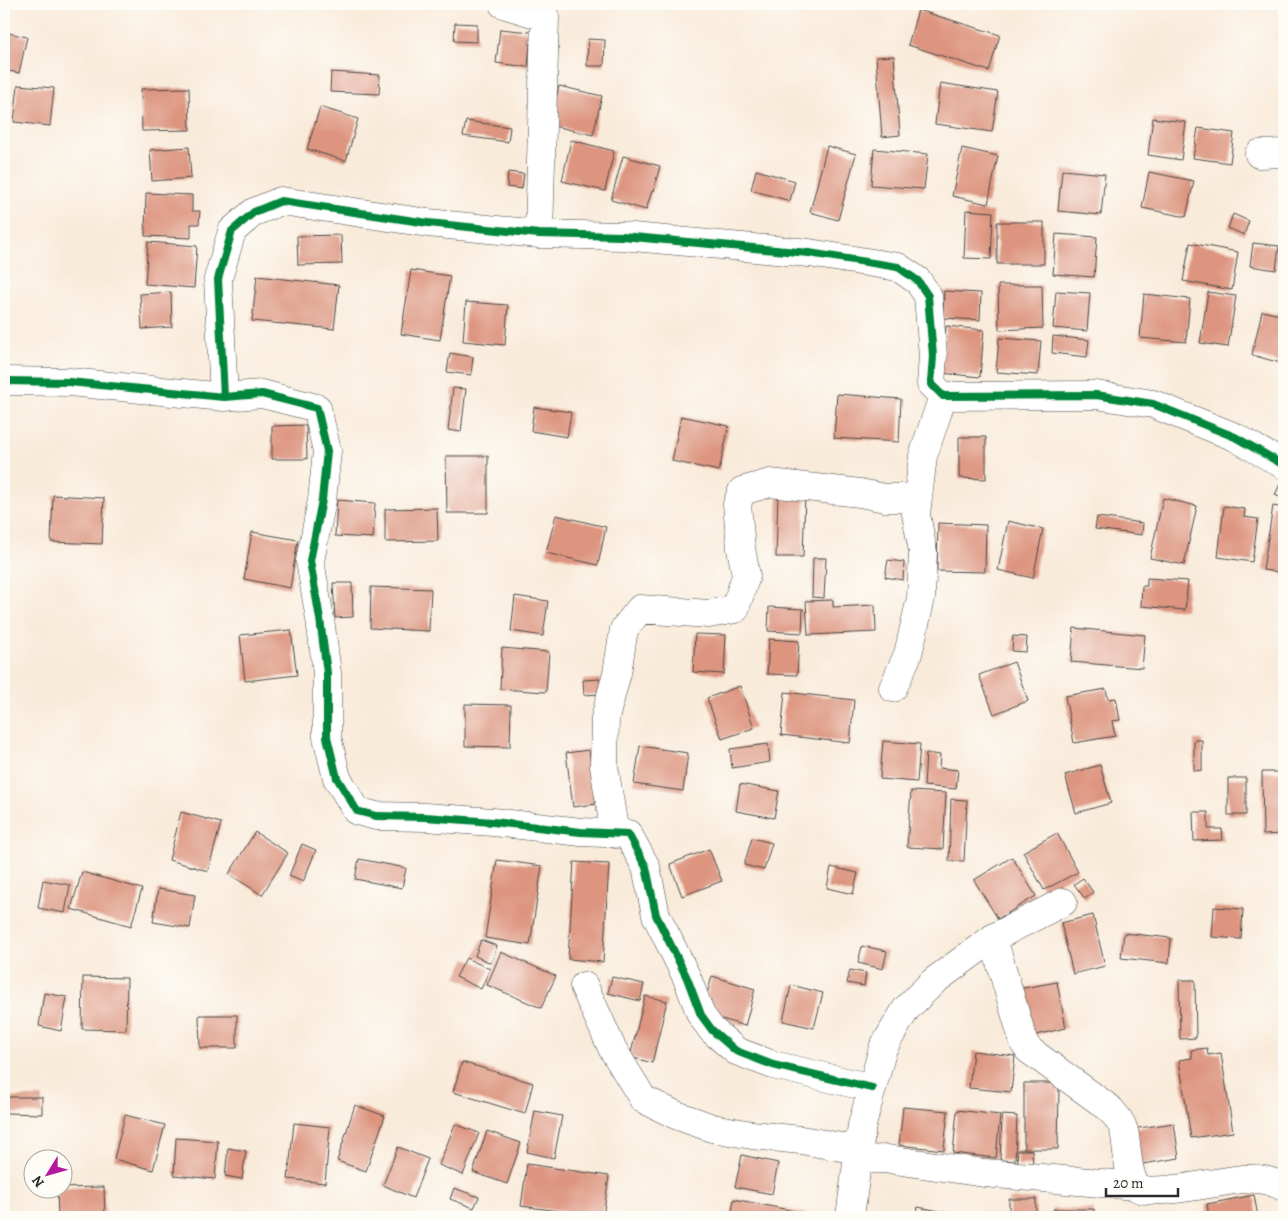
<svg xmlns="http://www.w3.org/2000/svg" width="1288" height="1221" viewBox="0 0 1288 1221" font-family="Alegreya,serif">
<rect width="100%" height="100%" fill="#fdfcf7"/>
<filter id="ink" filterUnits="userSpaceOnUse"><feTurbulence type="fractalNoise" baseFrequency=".02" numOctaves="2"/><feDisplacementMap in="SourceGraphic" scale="10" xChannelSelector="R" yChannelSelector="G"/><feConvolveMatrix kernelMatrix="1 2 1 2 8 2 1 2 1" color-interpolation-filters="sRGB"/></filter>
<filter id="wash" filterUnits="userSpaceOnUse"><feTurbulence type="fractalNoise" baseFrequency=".0096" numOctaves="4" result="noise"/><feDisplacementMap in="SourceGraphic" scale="20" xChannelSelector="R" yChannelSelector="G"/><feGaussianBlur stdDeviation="1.12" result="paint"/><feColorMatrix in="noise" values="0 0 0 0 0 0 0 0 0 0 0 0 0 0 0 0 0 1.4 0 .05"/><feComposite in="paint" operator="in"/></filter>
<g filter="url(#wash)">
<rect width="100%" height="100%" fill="#f9ebda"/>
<g id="blocks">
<path fill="#dd9580" d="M4,4H8L5,20H4Z
M918,10L1000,35L989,71L908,45Z
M455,23L477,24V42L454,41Z
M500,29L531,32L528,67L496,63Z
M4,32L27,37L19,73L4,70Z
M588,39L605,40L604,66H587Z
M894,56L900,135L882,137L876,57Z
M331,72L380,75L379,94L330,92Z
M940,83L998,92L992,132L935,124Z
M18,85L54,88L50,126L14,122Z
M559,86L602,96L593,135L550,125Z
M189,88L190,130L142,131L141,89Z
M320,107L358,119L346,161L307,149Z
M1153,118L1186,122L1181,160L1148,155Z
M466,121L510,127L508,142L463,136Z
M1198,128L1234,133L1230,163L1193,158Z
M571,140L614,151L605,191L562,181Z
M827,146L856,154L838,220L810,212Z
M189,147L191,178L152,181L150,150Z
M962,148L998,156L988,204L952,196Z
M874,149L928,154L924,189L871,185Z
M623,156L660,166L653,192L652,191L646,210L611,200Z
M756,170L795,181L790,201L751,190Z
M1062,170L1105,174L1101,215L1058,211Z
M508,172L524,174L522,189L507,187Z
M1149,172L1194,181L1186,217L1142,208Z
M146,193L192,195V211H200L199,224H191V238L145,236Z
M966,210L993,212L991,259L964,258Z
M1233,214L1249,221L1244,235L1228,228Z
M997,222H1044V264H997Z
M1056,234L1097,237L1094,277L1053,274Z
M341,235L342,264L298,265L297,236Z
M148,242L197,246L194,288L145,284Z
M1190,243L1238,252L1232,290L1183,281Z
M1253,243L1279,246L1276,270L1250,266Z
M411,270L450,276L440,340L401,334Z
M257,276L339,285L334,329L252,321Z
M998,285H1042L1043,328L999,330Z
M944,291L981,293L980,320L943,318Z
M1056,291L1090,293L1087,331L1053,328Z
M171,292L172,327L142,329L140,294Z
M1208,292L1236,296L1228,347L1200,343Z
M1144,294L1190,299L1186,342L1140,338Z
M466,302L508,305L505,345L463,341Z
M1262,311L1284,316V364L1252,355Z
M946,326L984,330L980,377L941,373Z
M1053,336L1089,340L1087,357L1052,353Z
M999,338L1041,341L1038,375L996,372Z
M450,353L473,357L471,375L447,372Z
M453,388L466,389L461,432L448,430Z
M837,394L901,399L899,442L834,438Z
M534,407L571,412L567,437L531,431Z
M681,416L729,426L719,471L672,461Z
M306,425L307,459H272V426Z
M959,437H986V479L959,478Z
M446,456H488V513H447Z
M1280,484L1284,485V499L1275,495Z
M778,494L805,495L803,557H776Z
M53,495L104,498L102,544L51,542Z
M1163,498L1197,506L1184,565L1150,558Z
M337,500L375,503L373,538L335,536Z
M1224,506L1245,509L1244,517L1258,519L1252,562L1218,557Z
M1273,506L1284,508V573L1263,570Z
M437,508L438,541L385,542V509Z
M556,515L606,527L598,565L546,553Z
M1097,517L1143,523L1142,535L1095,529Z
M1008,521L1043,529L1033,578L998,570Z
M938,523L986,525L985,572L937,571Z
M252,532L298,540L290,588L244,579Z
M813,558H826L824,598L812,597Z
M888,560L904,562L903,580L885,577Z
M1147,578L1188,581L1185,610L1141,606L1142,586H1147Z
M333,583H352L353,617L335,618Z
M371,587L431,589L429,631L370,628Z
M515,596L548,601L543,636L511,631Z
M833,600V607L875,605L876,632L808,635L806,601Z
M769,607L803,609L802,633L768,631Z
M1074,628L1145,635L1142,668L1071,662Z
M291,630L297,675L245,681L240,635Z
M695,634L726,635L724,674L693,672Z
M1013,636L1027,637L1026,652L1012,651Z
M769,639L799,641L797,675L767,674Z
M502,648L549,652L546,692L500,689Z
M1014,662L1028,701L994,714L979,675Z
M600,679L601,694L584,695L583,680Z
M740,686L754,728L722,739L707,698Z
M1106,689L1108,699L1116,698L1120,720L1112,721L1115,736L1074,743L1065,696Z
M785,692L854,700L850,743L781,735Z
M465,704L511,705L510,747L465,746Z
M1194,740H1202V770L1194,771Z
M883,741L920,744L917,782L880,779Z
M768,744L770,762L732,768L730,749Z
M640,746L688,753L683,791L634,784Z
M589,750L596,804L573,807L566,753Z
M926,753L940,755L939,768L958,770L956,789L924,786Z
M1100,765L1111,803L1076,813L1065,775Z
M1262,772H1284V834L1263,835Z
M1228,778H1246V815H1228Z
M740,784L779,791L774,818L736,811Z
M911,791L946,793L943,849L907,847Z
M951,799L967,800L964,861H949Z
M181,812L221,823L208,871L169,860Z
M1193,812H1208V829H1222L1223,840L1194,841Z
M255,832L288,853L262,895L229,874Z
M1057,833L1078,872L1044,890L1023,852Z
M752,838L772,843L764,870L744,865Z
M302,844L316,850L303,882L289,876Z
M709,849L722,881L682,896L670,864Z
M1012,857L1036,896L998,919L974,880Z
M359,859L406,868L402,888L355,879Z
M497,860L542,866L530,945L485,938Z
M574,862L609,864L603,962L568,959Z
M831,867L858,873L853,894L827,888Z
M82,872L142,889L131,926L71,909Z
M1083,878L1093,892L1085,899L1074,884Z
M43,880L70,885L65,913L38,908Z
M158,889L195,895L190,928L153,922Z
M1214,907L1243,909L1241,939L1212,937Z
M1093,915L1105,966L1073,974L1061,923Z
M1124,933L1171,938L1169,963L1121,958Z
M481,940L497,946L491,963L475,956Z
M862,946L887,951L883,969L858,963Z
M501,952L556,976L541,1008L487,985Z
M466,958L490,969L481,989L456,977Z
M850,970L866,973L864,986L847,983Z
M712,976L755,989L745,1026L702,1013Z
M83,977L127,978L126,1030L82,1029Z
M612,977L644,984L640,1001L608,993Z
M1179,980H1195L1196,1038L1180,1039Z
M1057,982L1066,1028L1027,1037L1018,989Z
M791,985L823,993L814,1028L783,1021Z
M44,993L67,997L61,1031L39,1026Z
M645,996L667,1001L652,1063L630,1057Z
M199,1015H237V1048H200Z
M1207,1048L1208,1055L1221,1053L1233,1132L1191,1138L1179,1060L1192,1058L1191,1050Z
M973,1051L1015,1056L1011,1092L969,1088Z
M462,1062L533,1083L525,1114L453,1092Z
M1024,1083H1059L1058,1149H1024Z
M6,1097H42V1114L6,1113Z
M355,1105L385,1116L366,1171L337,1161Z
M903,1107L948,1111L944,1150L899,1145Z
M957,1110L1000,1115L996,1158L953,1153Z
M535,1111L562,1116L554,1158L527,1152Z
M125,1115L165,1125L153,1170L114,1159Z
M1002,1115L1017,1116L1015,1161L1000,1160Z
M294,1123L330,1127L325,1183L288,1179Z
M1174,1123L1179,1158L1137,1165L1132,1129Z
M455,1124L479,1133L463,1175L439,1165Z
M487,1131L521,1143L507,1184L473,1172Z
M176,1138L218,1141L215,1179L174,1175Z
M398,1147L428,1159L413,1198L383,1185Z
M228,1148L246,1151L242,1179L225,1176Z
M1017,1150H1032L1033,1165H1018Z
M742,1155L778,1163L772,1194L735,1187Z
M527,1164L609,1176L603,1217L521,1206Z
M104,1187L105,1217H58L57,1188Z
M454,1188L479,1197L474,1208L450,1199Z
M1254,1195L1258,1217H1209L1207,1204Z
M734,1199L819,1216V1217H731Z
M1009,1199H1036V1217H1009Z
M918,1207L966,1216V1217H916Z
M1053,1209H1094V1217H1053Z"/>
</g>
</g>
<g filter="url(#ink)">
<use href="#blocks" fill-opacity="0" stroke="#4a4845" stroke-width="1"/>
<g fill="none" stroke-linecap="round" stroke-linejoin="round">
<defs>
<path id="minor" d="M503,4L545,17L539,234
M1259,154L1284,153
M4,381L69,382L224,397L262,394L317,408L327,451L322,500L310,561L320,619L327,673V737L337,778L357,811L376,816L425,817L493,822L581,832L628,834L646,867L656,915L687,978L701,1015L712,1030L736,1051L773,1065L872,1088
M224,397L218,279L232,231L254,212L281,201L428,223L539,234L622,236L809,253L898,267L918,281L928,296L933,356L931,384L943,396L1096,395L1153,404L1235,437L1284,465
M893,688L908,654L921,598L923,552L916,514L923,456L943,396
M615,834L604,766L605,718L617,673L624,629L640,609L709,614L735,609L746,576L741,548L737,504L742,491L770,483L860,493L885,498H918
M993,938L1024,1043L1029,1050L1109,1108C1115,1115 1122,1122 1124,1131C1128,1147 1126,1173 1137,1187C1147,1198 1225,1180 1243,1179C1260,1178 1269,1180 1284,1187
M584,986L612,1048L643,1099L676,1115L712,1128L752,1135L801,1140L859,1150
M858,1160L888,1159L984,1173L1136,1186
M850,1217L862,1125L883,1048L906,1009L934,981L993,938L1063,902"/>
</defs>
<use href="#minor" stroke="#4a4845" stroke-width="29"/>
<use href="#minor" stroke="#fff" stroke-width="28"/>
<defs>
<path id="cycleway" d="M4,381L69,382L224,397L262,394L317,408L327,451L322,500L310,561L320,619L327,673V737L337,778L357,811L376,816L425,817L493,822L581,832L628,834L646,867L656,915L687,978L701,1015L712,1030L736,1051L773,1065L872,1088
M224,397L218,279L232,231L254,212L281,201L428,223L539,234L622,236L809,253L898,267L918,281L928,296L933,356L931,384L943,396L1096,395L1153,404L1235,437L1284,465"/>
</defs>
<use href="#cycleway" stroke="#fdfcf7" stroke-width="11"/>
<use href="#cycleway" stroke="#00873e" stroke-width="8"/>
</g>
</g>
<rect width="1288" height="1221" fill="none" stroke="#fdfcf7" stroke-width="20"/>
<g transform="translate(48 1174) rotate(233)"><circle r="24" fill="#fdfcf7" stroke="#a9a8a5"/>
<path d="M0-4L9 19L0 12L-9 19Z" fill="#b5179e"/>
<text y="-8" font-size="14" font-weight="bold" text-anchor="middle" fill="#2b2b2b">N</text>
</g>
<path d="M1106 1188v8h72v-8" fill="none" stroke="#2b2b2b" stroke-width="2.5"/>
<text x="1113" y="1188" font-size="15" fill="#2b2b2b" stroke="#fdfcf7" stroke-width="4" paint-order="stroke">20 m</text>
</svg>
